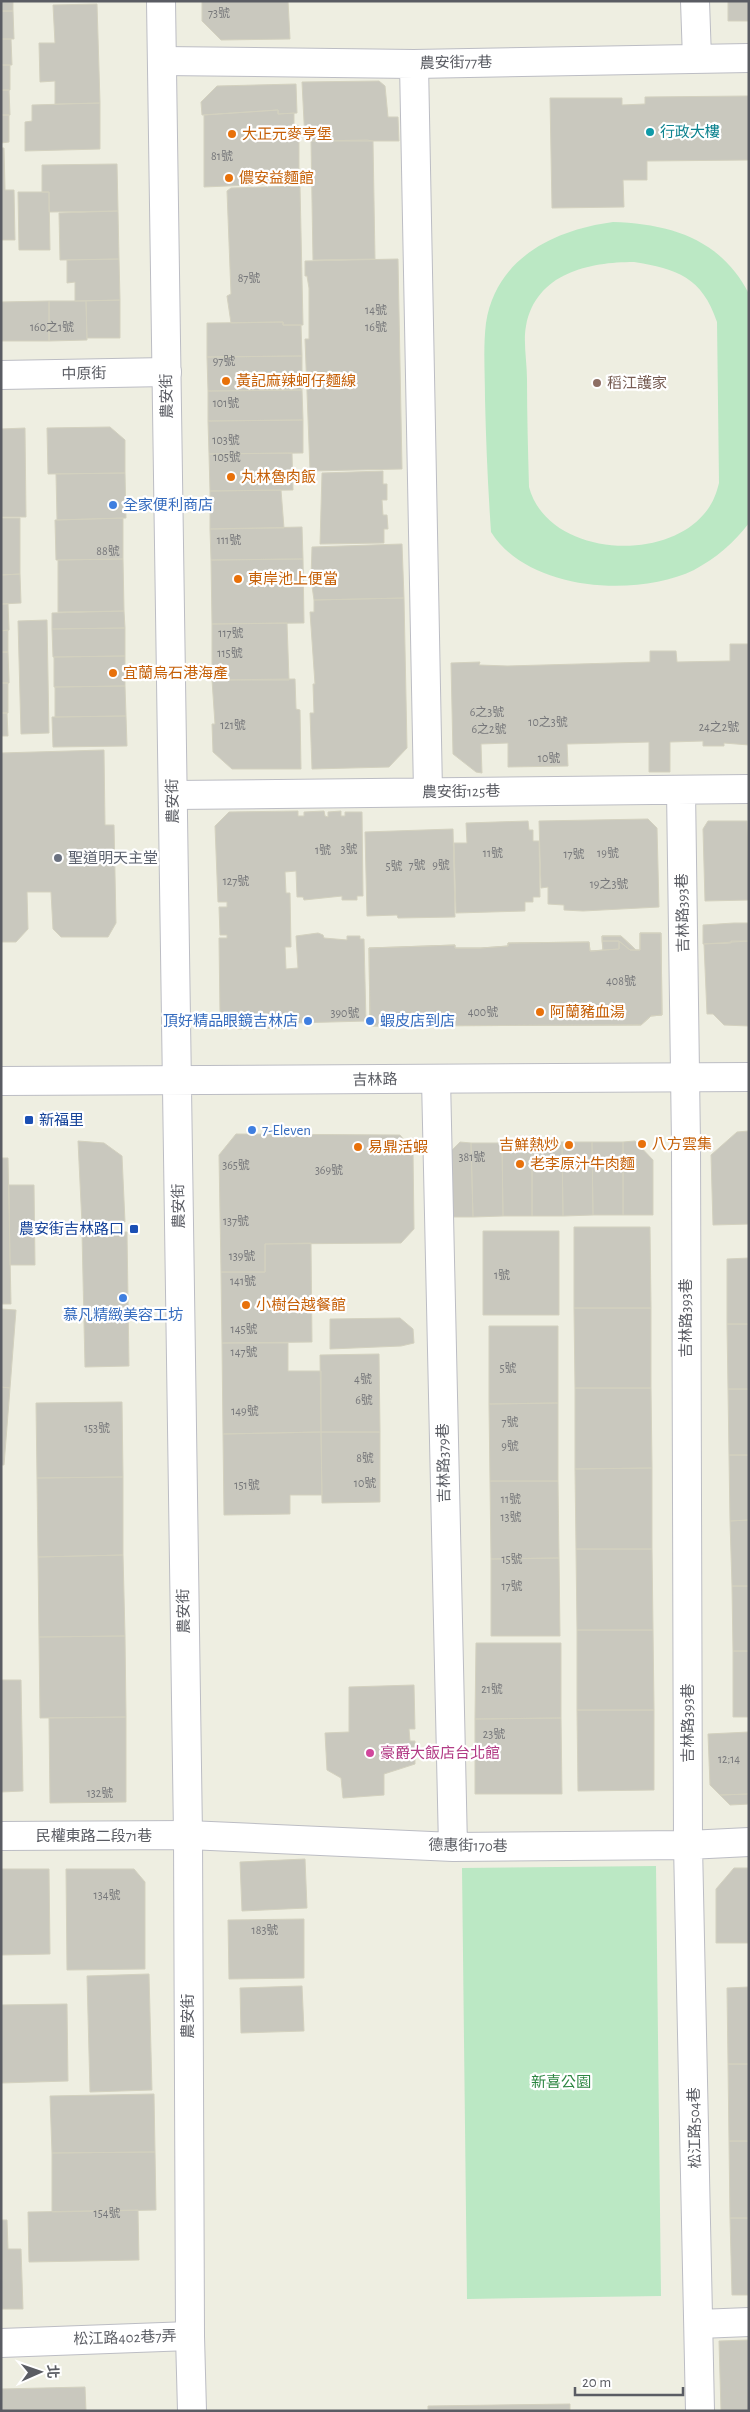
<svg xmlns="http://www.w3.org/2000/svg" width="750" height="2412" viewBox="0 0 750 2412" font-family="'Alegreya Sans','Noto Sans TC',sans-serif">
<rect width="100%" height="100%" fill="#eeeee1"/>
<path fill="#bbe8c4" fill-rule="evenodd" d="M613,222C671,224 721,239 749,294V523C734,543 716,558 694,570C636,598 528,591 491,532C488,488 486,443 485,399C485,374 483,347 486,323C496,258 554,230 613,222ZM634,262C677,269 702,277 717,322L719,483C716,495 712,505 704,514C662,564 547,555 529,487C528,451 527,415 527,379C527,362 523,342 526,326C536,273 589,262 634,262Z
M656,1866L661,2296L467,2299L462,1868Z"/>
<path fill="#c9c8be" stroke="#d3d1bf" d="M1,1H13V11H1Z
M202,1H288L290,39L221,40L202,21Z
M728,1H749V21H728Z
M97,4L100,103L55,104V81L40,82L39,43H55L53,5Z
M1,11H13L14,39H1Z
M1,39H11L12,65H1Z
M1,65H10V90H1Z
M379,81L385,86L388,117H398L399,141H305L302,82Z
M296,84L297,113L278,114V110L202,115L201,102L217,86Z
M1,90H9L10,115H1Z
M749,96V160L647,161V180H623L624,207L552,208L550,98H622V105L645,104V97Z
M100,103V149L25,151V122L32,121V105Z
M278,110V114L294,113V124L299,126V183L204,187V115Z
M1,115H9V142L1,143Z
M367,140L373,141L375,259L313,260L311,141Z
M1,148H4L5,190H14L15,240H1Z
M117,164L118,211L49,212V192H42V165Z
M300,186L303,325H283V322L231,323L227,296L231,294L227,191L231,188Z
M18,192H49L50,250H19Z
M118,211L119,259L60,260L59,213Z
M119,259L120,300L75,301V282L67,283V260Z
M398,259L402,469L310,471L305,339H309V288L307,276H305V261Z
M120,300V338H87L86,301Z
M49,301H86L87,340L49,341Z
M49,301V341H1V302Z
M283,322V325H301L302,356L207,357V323Z
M302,356V390L208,391L207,357Z
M302,390L303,420L208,421V391Z
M303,420V453L209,454L208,421Z
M110,427L125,440V473L48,474L47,428Z
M25,428L26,517H1V429Z
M292,453L293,490L210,491L209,454Z
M383,471V484H387V500H382L383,515H387L388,529H384V543L320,544L322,473Z
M125,473L126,518L57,520L56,474Z
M281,490L284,528L210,529V491Z
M1,518H20V574L1,575Z
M123,518V559L56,560L55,520Z
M302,527L303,559L211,560L210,529Z
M402,544L404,598L314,600L311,579L312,547Z
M123,559L124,611L58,612V560Z
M303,559L304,623L212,624L211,560Z
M20,574L21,603L1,604V575Z
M404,598L407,748L389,767L312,769L310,713H314L313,684H315L310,612H314V600Z
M1,604H8L9,630L1,631Z
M124,611L125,628L52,629V613Z
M47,620L49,733L21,734L18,621Z
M287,623L289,680H212V624Z
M125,628V656L53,657L52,629Z
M8,630V652H1V631Z
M730,644H749V745L724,743V746H703V741L670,742V772H649V742L567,744L568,766L508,767V743L481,744L482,773L476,772L453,754L451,663L480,662L479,665L507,666L650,662V651H676L677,662L730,661Z
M1,652H8L9,683H1Z
M125,656V686L54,687V657Z
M295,679L296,709L300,710L301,769H232L213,752L212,724H215L212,680Z
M1,683H8V713H1Z
M125,686L126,716L55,717V687Z
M1,713H7L8,736H1Z
M126,716L127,746L53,747L52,717Z
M104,750L105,825H114L116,923L108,937H61L53,929L51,892H27L28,929L16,942H1V753Z
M298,811V816H304V812L324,811L325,816L328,817V812L341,811V816H345V812H362L363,896H357V900H342V896L304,900L303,897H297L296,871L285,872L286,893H290L291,947H285L286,969L298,968L296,936L318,933L323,935L324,938L347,940V936H360V939H364L366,1021L295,1023V1028L236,1029L220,1013L219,938H227V935H220L219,907H227V902H218L215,826L229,812Z
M648,819L657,828L659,907L583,911L564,910V905L548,904V887L541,888L539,821Z
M528,821L529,830H533V841H539L540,897H533V902H525V911L456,913L454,843H467L466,823Z
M708,821H747L749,900L705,901L703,829Z
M453,829L455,917L398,918L397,915L367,916L365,832Z
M734,923H749V941L703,944V925Z
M640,933H661L662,1015L651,1016L641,1025L370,1026L369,948L455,945V948H481L508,946V943L589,942L590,951L619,949V941L630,950H640Z
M640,933H661L662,1015L651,1016L641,1025L370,1026L369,948L455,945V948H481L508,946V943L589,942L590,951H595L603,950L602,936H621L636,950H640Z
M602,936H621L636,950H630L619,941H602Z
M602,941H619V949L603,950Z
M731,941H749V1026L724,1025L713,1014H707L704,944L731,943Z
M749,1131V1224L713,1225L711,1155L737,1132Z
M236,1134L400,1135L413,1151L414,1229L401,1243L265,1244V1272H221L219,1155Z
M78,1141L104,1143L122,1156L125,1222L82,1224Z
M635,1141L653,1160V1215H623V1142Z
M460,1142L471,1143L473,1217H442L441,1161Z
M562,1142H592L593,1215L563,1216Z
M562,1142L563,1216H532V1143Z
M592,1142H623V1215H593Z
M471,1143H502L503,1216L473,1217Z
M502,1143H532V1216H503Z
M1,1158H8L11,1304H1Z
M9,1185H34L35,1265H10Z
M574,1227H650L651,1308H574Z
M483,1231H559V1315H483Z
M127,1232L129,1366L85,1367L82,1233Z
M311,1243L312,1342L222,1343L221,1272H265V1244Z
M749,1258V1324H727V1259Z
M574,1308H651V1388H575Z
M1,1309L16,1310L10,1388L1,1387Z
M400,1318L413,1329L414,1343L401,1346L330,1349V1319Z
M727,1324H749V1389H728Z
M489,1326H558V1403L489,1404Z
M222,1343H288V1371H321V1432L223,1434Z
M379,1354L380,1432H321L320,1355Z
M1,1387L10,1388L4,1465H1Z
M575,1388H651L652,1468L575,1469Z
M728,1389H749V1455H729Z
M122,1402L123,1477L37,1478L36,1403Z
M558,1403V1481H490L489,1404Z
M321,1432H380V1502L322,1503Z
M321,1432L322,1495H290V1514L224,1515L223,1434Z
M729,1455H749V1520L730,1521Z
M652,1468V1549H576L575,1469Z
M123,1477V1555L38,1557L37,1478Z
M490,1481H558L559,1558L491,1559Z
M749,1520V1586H732L730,1521Z
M576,1549H652L653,1630H577Z
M123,1555L125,1636L39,1637L38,1557Z
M559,1558L560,1636H491V1559Z
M732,1586H749V1651H733Z
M577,1630H653L654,1710H577Z
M125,1636L126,1717L40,1718L39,1637Z
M476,1643H561V1718L475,1719Z
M733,1651H749V1717H733Z
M1,1680H21L23,1791L1,1792Z
M414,1685L415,1729H409L410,1741H415V1764L384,1774V1795L343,1798L341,1778L327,1770L325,1733L349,1732V1687Z
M577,1710H654V1790L578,1791Z
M126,1717V1802L50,1803L49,1718Z
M561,1718L562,1794H475V1719Z
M749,1732V1794L720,1795L710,1785L708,1734Z
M749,1794V1804L730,1805L720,1795Z
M305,1859L307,1908L242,1911L240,1862Z
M734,1868H749V1943H716V1889Z
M1,1869H49L50,1954L1,1955Z
M66,1869H134L145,1882V1969L67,1970Z
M304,1919V1978L229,1979L228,1920Z
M149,1974L152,2090L90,2092L87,1976Z
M302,1986L304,2031L241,2033L240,1988Z
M749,1987V2064H728L727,1988Z
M67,2004L68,2081L1,2083V2005Z
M728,2064H749V2141H729Z
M154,2094L155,2152L52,2153L50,2096Z
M729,2141H749V2218H730Z
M155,2152L156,2210L52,2212V2153Z
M138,2210L139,2260L29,2262L28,2212Z
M730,2218H749V2295H732Z
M1,2220H7L8,2249H21L23,2309H1Z
M749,2340V2411H721L719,2341Z
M85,2387L86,2411H1V2389Z
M570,2404V2411H428V2406Z"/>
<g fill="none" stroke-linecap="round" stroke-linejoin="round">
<defs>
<path id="minor" d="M695,1L697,59
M162,61L414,64L749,58
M414,64L428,792
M1,375L167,372
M681,790L686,1144L688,1845L700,2411
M173,795L749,789
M436,1079L453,1847
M1,1836L188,1835L453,1847L688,1845L749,1842
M699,2324L749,2322
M1,2343L190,2336"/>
<path id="tertiary" d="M161,1L188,1835L190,2336L192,2411
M1,1081L749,1077"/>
</defs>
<use href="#minor" stroke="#bcbdc4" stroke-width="30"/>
<use href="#tertiary" stroke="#bcbdc4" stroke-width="30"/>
<use href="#minor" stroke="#fff" stroke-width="28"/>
<use href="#tertiary" stroke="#fff" stroke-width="28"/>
</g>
<circle fill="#0f9aa8" stroke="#fff" stroke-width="2" cx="650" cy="132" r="5"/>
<g fill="#e8710a" stroke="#fff" stroke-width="2">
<circle cx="232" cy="134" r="5"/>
<circle cx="229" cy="178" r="5"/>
<circle cx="226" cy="381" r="5"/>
<circle cx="231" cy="477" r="5"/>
<circle cx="238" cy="579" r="5"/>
<circle cx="113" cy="673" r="5"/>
<circle cx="540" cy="1012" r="5"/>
<circle cx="642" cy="1144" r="5"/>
<circle cx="569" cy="1145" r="5"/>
<circle cx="358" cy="1147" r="5"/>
<circle cx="520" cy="1164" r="5"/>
<circle cx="246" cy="1305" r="5"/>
</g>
<circle fill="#8d6e63" stroke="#fff" stroke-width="2" cx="597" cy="383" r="5"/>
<g fill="#3f7fe0" stroke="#fff" stroke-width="2">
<circle cx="113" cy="505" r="5"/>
<circle cx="308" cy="1021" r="5"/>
<circle cx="370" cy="1021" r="5"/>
<circle cx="252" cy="1130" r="5"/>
<circle cx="123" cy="1298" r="5"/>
</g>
<circle fill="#6b7280" stroke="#fff" stroke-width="2" cx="58" cy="858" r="5"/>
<g fill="#1a4fb4" stroke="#fff" stroke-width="2">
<rect x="24" y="1115" width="10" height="10" rx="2.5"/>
<rect x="129" y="1224" width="10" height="10" rx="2.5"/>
</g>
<circle fill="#d1479c" stroke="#fff" stroke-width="2" cx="370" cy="1753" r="5"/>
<g text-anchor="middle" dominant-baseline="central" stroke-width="4.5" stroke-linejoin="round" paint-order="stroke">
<g font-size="12" fill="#76777a">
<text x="219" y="13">73號</text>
<text x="222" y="156">81號</text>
<text x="249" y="278">87號</text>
<text x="376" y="310">14號</text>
<text x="52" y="327">160之1號</text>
<text x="376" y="327">16號</text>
<text x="224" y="361">97號</text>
<text x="226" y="403">101號</text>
<text x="226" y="440">103號</text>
<text x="227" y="457">105號</text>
<text x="229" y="540">111號</text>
<text x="108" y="551">88號</text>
<text x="231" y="633">117號</text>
<text x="230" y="653">115號</text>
<text x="487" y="712">6之3號</text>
<text x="548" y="722">10之3號</text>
<text x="233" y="725">121號</text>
<text x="719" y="727">24之2號</text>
<text x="489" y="729">6之2號</text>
<text x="549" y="758">10號</text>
<text x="349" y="849">3號</text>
<text x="323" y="850">1號</text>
<text x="493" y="853">11號</text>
<text x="608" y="853">19號</text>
<text x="574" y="854">17號</text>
<text x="417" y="865">7號</text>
<text x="441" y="865">9號</text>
<text x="394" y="866">5號</text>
<text x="236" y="881">127號</text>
<text x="609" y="884">19之3號</text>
<text x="621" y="981">408號</text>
<text x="483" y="1012">400號</text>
<text x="345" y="1013">390號</text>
<text x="472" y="1157">381號</text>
<text x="236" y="1165">365號</text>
<text x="329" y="1170">369號</text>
<text x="236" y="1221">137號</text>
<text x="242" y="1256">139號</text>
<text x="502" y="1275">1號</text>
<text x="243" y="1281">141號</text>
<text x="244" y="1329">145號</text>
<text x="244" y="1352">147號</text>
<text x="508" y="1368">5號</text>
<text x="363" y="1379">4號</text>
<text x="364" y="1400">6號</text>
<text x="245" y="1411">149號</text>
<text x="510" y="1422">7號</text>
<text x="97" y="1428">153號</text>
<text x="510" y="1446">9號</text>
<text x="365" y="1458">8號</text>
<text x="365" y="1483">10號</text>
<text x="247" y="1485">151號</text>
<text x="511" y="1499">11號</text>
<text x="511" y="1517">13號</text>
<text x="512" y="1559">15號</text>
<text x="512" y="1586">17號</text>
<text x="492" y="1689">21號</text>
<text x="494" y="1734">23號</text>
<text x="729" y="1759">12;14</text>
<text x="100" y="1793">132號</text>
<text x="107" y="1895">134號</text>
<text x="265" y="1930">183號</text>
<text x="107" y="2213">154號</text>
</g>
<g font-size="15" fill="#5a5c63" stroke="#fff">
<text transform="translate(456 63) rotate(-1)">農安街77巷</text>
<text transform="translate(84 374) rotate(-1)">中原街</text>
<text transform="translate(167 396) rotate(-91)">農安街</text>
<text transform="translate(461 792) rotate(-1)">農安街125巷</text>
<text transform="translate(173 801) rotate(-91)">農安街</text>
<text transform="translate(683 913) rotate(-91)">吉林路393巷</text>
<text transform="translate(375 1080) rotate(-1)">吉林路</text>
<text transform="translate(179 1206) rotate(-91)">農安街</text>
<text transform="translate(686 1318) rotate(-90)">吉林路393巷</text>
<text transform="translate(444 1463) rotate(-91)">吉林路379巷</text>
<text transform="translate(184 1611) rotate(-91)">農安街</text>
<text transform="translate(688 1723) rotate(-90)">吉林路393巷</text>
<text x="94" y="1836">民權東路二段71巷</text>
<text transform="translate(468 1846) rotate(1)">德惠街170巷</text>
<text transform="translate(188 2016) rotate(-90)">農安街</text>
<text transform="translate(695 2128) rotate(-91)">松江路504巷</text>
<text transform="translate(125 2338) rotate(-2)">松江路402巷7弄</text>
</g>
<g font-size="15" fill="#0d838f" stroke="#fff" text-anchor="start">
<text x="660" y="132">行政大樓</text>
</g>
<g font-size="15" fill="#c56008" stroke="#fff" text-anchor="start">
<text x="242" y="134">大正元麥亨堡</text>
<text x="239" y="178">儂安益麵館</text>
<text x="236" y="381">黃記麻辣蚵仔麵線</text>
<text x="241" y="477">丸林魯肉飯</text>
<text x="248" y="579">東岸池上便當</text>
<text x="123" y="673">宜蘭烏石港海產</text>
<text x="550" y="1012">阿蘭豬血湯</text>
<text x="652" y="1144">八方雲集</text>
<text x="559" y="1145" text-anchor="end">吉鮮熱炒</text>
<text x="368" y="1147">易鼎活蝦</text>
<text x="530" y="1164">老李原汁牛肉麵</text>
<text x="256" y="1305">小樹台越餐館</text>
</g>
<g font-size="15" fill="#785e54" stroke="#fff" text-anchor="start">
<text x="607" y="383">稻江護家</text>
</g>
<g font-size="15" fill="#366cbe" stroke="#fff" text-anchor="start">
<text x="123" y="505">全家便利商店</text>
<text x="298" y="1021" text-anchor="end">頂好精品眼鏡吉林店</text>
<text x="380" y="1021">蝦皮店到店</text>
<text x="262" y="1130">7-Eleven</text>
<text x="123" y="1315" text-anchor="middle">慕凡精緻美容工坊</text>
</g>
<g font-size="15" fill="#5b616d" stroke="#fff" text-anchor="start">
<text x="68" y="858">聖道明天主堂</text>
</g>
<g font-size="15" fill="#164399" stroke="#fff" text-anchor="start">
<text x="39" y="1120">新福里</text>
<text x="124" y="1229" text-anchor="end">農安街吉林路口</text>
</g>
<g font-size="15" fill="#b23c85" stroke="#fff" text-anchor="start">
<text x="380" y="1753">豪爵大飯店台北館</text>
</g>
<g font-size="15" fill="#2e8743" stroke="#fff">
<text x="561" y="2082">新喜公園</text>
</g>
</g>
<rect width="750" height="2412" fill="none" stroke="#5a5c63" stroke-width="5"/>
<g transform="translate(40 2372) rotate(88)" stroke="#ffffff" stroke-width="4" paint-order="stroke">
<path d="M0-4L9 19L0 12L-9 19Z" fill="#5a5c63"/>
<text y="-8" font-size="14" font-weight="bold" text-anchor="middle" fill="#5a5c63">北</text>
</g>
<path d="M575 2387v8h108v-8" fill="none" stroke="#5a5c63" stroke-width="2.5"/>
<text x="582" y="2387" font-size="15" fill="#5a5c63" stroke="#ffffff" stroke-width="4" paint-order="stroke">20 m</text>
</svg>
